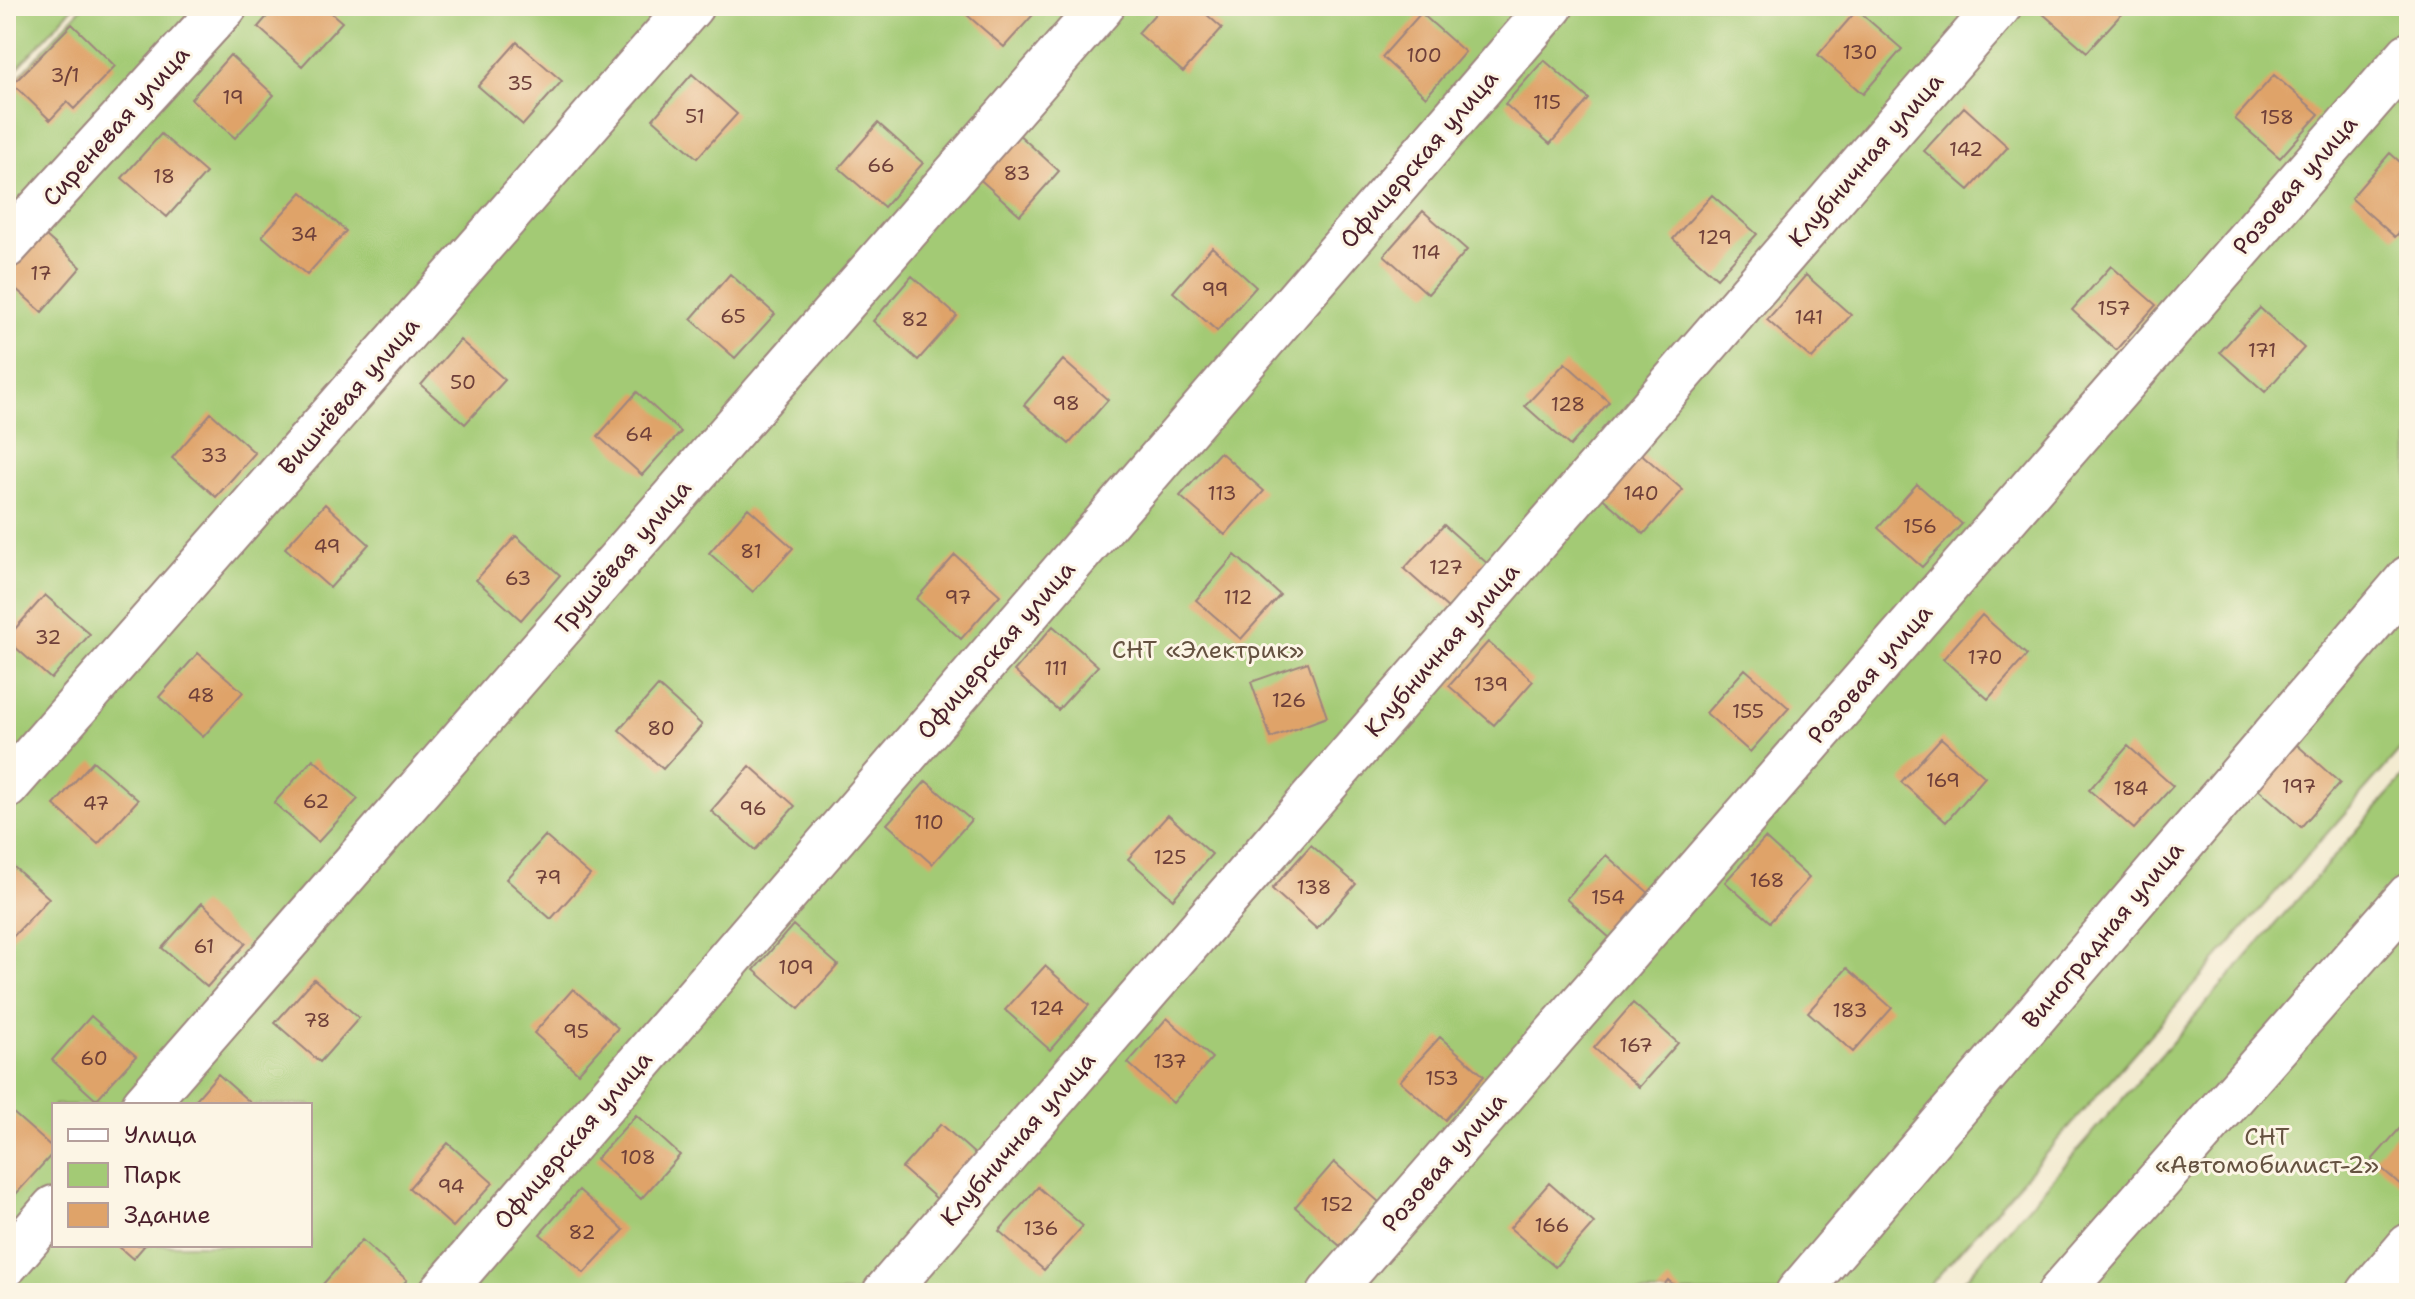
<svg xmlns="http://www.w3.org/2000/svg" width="2415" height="1299" viewBox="0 0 2415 1299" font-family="'Shantell Sans',sans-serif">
<rect width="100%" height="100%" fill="#fcf5e5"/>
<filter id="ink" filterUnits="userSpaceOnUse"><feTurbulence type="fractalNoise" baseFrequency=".0125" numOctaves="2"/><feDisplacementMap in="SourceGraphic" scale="16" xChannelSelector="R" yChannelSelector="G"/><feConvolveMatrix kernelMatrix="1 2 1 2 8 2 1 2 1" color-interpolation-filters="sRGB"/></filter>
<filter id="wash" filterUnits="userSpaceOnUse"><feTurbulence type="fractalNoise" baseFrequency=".006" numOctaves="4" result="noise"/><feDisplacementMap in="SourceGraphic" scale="32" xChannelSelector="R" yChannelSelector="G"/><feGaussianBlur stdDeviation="1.8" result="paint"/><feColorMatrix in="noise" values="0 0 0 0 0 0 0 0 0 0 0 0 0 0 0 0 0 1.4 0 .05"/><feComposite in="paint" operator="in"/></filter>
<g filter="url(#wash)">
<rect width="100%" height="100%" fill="#f3ebd1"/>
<path fill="#a3ca75" stroke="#767450" stroke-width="2" fill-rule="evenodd" d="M6,6H74L6,81Z
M83,6H2409V740L1923,1293H6V91ZM54,1105H310V1245H54Z
M2409,771V1293H1953Z"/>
<g id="blocks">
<path fill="#dfa369" d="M276,6H323L342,22L302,66L258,27Z
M961,6H1041L1004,47L959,8Z
M1162,6H1197L1222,28L1183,72L1138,33Z
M2049,6H2123L2126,9L2087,52L2042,13Z
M1857,10L1902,49L1863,94L1818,55Z
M1421,13L1465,52L1426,97L1382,57Z
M72,24L115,66L74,109L67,102L50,120L13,84Z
M517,42L562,81L523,125L478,86Z
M230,55L274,95L235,138L191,99Z
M1544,60L1589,99L1550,144L1505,104Z
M692,74L737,114L697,158L653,119Z
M2274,75L2319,114L2280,158L2235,119Z
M1964,107L2008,147L1969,190L1924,151Z
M878,123L923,163L884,207L839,168Z
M1015,131L1059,171L1020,215L975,175Z
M161,134L206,173L167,217L122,178Z
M2390,153L2409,170V222L2395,237L2351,198Z
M302,192L346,231L307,275L262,236Z
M1712,195L1757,234L1717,278L1673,239Z
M1423,211L1467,250L1428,294L1384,255Z
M36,227L81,267L42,312L6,280V262Z
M1212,247L1256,287L1217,331L1173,292Z
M2111,266L2156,305L2116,350L2072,310Z
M730,274L775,314L735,358L691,319Z
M1806,275L1851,315L1812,359L1767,320Z
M912,276L957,316L918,360L873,321Z
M2260,308L2304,348L2265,392L2220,352Z
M460,340L505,380L465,424L421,385Z
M1063,360L1108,400L1069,444L1024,405Z
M1565,363L1609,402L1570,446L1525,406Z
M637,392L681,432L642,475L598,436Z
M211,413L255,453L216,497L172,458Z
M1638,451L1683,490L1644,534L1599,495Z
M1220,452L1264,491L1225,535L1180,496Z
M1917,484L1962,524L1922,567L1878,528Z
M325,504L369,544L330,588L285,548Z
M748,508L793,548L753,592L709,553Z
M1444,525L1489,565L1449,609L1404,569Z
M516,536L560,575L521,620L476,580Z
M955,555L1000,595L961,639L916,599Z
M1235,555L1280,595L1241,639L1196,600Z
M45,595L90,634L51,679L6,639Z
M1982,615L2027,655L1988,699L1943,659Z
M1053,626L1098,666L1058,710L1014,671Z
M1488,642L1533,681L1494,725L1449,686Z
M198,653L243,692L203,737L159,697Z
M1308,662L1327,717L1271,738L1251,682Z
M1745,669L1789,708L1750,752L1706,713Z
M658,686L702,725L663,769L619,730Z
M1941,738L1985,777L1946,822L1901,782Z
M2296,744L2340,783L2301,827L2257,788Z
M2128,746L2173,786L2134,829L2089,790Z
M313,759L358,799L318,842L274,803Z
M93,761L138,800L98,844L54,805Z
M750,766L795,806L755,850L711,811Z
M926,781L971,820L932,864L887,824Z
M1168,815L1212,854L1173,899L1128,859Z
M545,836L590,875L551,919L506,879Z
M1765,838L1809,878L1770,922L1725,882Z
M1311,845L1356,884L1317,929L1272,889Z
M1606,855L1650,894L1611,939L1566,899Z
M6,860L49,898L9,941L6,939Z
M202,903L246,943L207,987L162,948Z
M793,925L838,965L799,1009L754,970Z
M1045,966L1089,1005L1050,1050L1005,1010Z
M1847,968L1892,1008L1853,1052L1808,1012Z
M314,979L359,1018L320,1062L275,1023Z
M573,989L618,1028L578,1073L534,1033Z
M1633,1003L1678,1043L1639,1087L1594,1048Z
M91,1016L136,1056L96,1100L52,1060Z
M1167,1018L1212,1058L1173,1103L1128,1063Z
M1440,1037L1484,1076L1445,1120L1400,1081Z
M218,1074L253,1105H191Z
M11,1111L54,1149V1152L16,1194L6,1186V1116Z
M636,1115L680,1155L641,1199L596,1159Z
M2409,1118V1192L2372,1160Z
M941,1124L985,1163L946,1207L902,1168Z
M448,1143L493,1183L453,1227L409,1188Z
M1334,1162L1379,1202L1340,1246L1295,1207Z
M1549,1183L1594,1223L1555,1267L1510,1228Z
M1038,1187L1083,1226L1044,1270L999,1231Z
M579,1190L624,1230L584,1273L540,1234Z
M362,1240L407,1280L395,1293H333L323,1284Z
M117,1245H145L133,1259Z
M1668,1280L1683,1293H1657Z"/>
</g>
</g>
<g filter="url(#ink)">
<use href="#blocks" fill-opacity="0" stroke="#9e857e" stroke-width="2"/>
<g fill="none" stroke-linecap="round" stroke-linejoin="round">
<defs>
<path id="street" d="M6,246L225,6
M6,787L691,6
M144,1105L1102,6
M6,1264L54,1208
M441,1293L1551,6
M885,1293L1999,6
M1330,1293L2409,55
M1798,1293L2409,578
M2060,1293L2409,896
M2369,1293L2409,1246"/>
</defs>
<use href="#street" stroke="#9e857e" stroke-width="48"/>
<use href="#street" stroke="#fff" stroke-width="44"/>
</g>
</g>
<g text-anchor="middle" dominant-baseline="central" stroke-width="6" stroke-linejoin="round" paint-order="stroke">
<g font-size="20" fill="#6f403a">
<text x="1860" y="52">130</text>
<text x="1424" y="55">100</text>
<text x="65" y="75">3/1</text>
<text x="520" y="83">35</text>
<text x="233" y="97">19</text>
<text x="1547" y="102">115</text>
<text x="695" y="116">51</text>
<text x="2277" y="117">158</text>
<text x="1966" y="149">142</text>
<text x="881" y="165">66</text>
<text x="1017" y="173">83</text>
<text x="164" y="176">18</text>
<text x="304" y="234">34</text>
<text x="1715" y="237">129</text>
<text x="1426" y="252">114</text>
<text x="41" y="273">17</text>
<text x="1215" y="289">99</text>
<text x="2114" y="308">157</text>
<text x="733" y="316">65</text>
<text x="1809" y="317">141</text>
<text x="915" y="319">82</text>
<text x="2262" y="350">171</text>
<text x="463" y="382">50</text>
<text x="1066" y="403">98</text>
<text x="1568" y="404">128</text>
<text x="639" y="434">64</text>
<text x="214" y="455">33</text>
<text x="1222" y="493">113</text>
<text x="1641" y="493">140</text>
<text x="1920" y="526">156</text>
<text x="327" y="546">49</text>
<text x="751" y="551">81</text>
<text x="1446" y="567">127</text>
<text x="518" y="578">63</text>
<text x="958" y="597">97</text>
<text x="1238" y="597">112</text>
<text x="48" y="637">32</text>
<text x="1985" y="657">170</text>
<text x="1056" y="668">111</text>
<text x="1491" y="684">139</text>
<text x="201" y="695">48</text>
<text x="1289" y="700">126</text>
<text x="1748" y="711">155</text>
<text x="661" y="728">80</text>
<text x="1943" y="780">169</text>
<text x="2299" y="786">197</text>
<text x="2131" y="788">184</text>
<text x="316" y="801">62</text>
<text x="96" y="803">47</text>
<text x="753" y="808">96</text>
<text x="929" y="822">110</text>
<text x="1170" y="857">125</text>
<text x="548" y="877">79</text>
<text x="1767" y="880">168</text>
<text x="1314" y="887">138</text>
<text x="1608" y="897">154</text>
<text x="204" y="946">61</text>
<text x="796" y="967">109</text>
<text x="1047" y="1008">124</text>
<text x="1850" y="1010">183</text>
<text x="317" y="1020">78</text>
<text x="576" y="1031">95</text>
<text x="1636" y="1045">167</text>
<text x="94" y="1058">60</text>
<text x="1170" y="1061">137</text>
<text x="1442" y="1078">153</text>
<text x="638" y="1157">108</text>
<text x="451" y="1186">94</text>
<text x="1337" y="1204">152</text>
<text x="1552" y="1225">166</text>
<text x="1041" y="1228">136</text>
<text x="582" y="1232">82</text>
</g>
<g font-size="24" fill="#4a1f2b" stroke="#fcf5e5">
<text transform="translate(116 126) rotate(-48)">Сиреневая улица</text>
<text transform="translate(1419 159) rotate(-49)">Офицерская улица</text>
<text transform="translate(1866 160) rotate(-49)">Клубничная улица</text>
<text transform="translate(2295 185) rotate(-49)">Розовая улица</text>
<text transform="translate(349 396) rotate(-49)">Вишнёвая улица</text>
<text transform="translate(623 556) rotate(-49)">Грушёвая улица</text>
<text transform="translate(996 650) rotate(-49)">Офицерская улица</text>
<text transform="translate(1442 650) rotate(-49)">Клубничная улица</text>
<text transform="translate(1870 674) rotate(-49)">Розовая улица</text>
<text transform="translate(2103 935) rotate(-50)">Виноградная улица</text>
<text transform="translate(1018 1139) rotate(-49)">Клубничная улица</text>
<text transform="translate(573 1140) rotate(-49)">Офицерская улица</text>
<text transform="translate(1444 1162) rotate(-49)">Розовая улица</text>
</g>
<g font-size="24" fill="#655241" stroke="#fcf5e5">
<text x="1208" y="650">СНТ «Электрик»</text>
<text x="2267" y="1137">СНТ<tspan x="2267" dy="28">«Автомобилист-2»</tspan></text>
</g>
</g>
<rect width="2415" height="1299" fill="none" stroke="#fcf5e5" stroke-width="32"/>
<rect x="52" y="1103" width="260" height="144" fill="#fcf5e5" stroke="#b59f9b" stroke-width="2"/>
<rect x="68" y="1129" width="40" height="12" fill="#ffffff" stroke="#b59f9b" stroke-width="2"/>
<text x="124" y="1143" font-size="24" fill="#4a1f2b">Улица</text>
<rect x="68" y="1163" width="40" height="24" fill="#a3ca75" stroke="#b59f9b" stroke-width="2"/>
<text x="124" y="1183" font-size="24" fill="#4a1f2b">Парк</text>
<rect x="68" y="1203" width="40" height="24" fill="#dfa369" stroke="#b59f9b" stroke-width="2"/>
<text x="124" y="1223" font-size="24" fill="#4a1f2b">Здание</text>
</svg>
